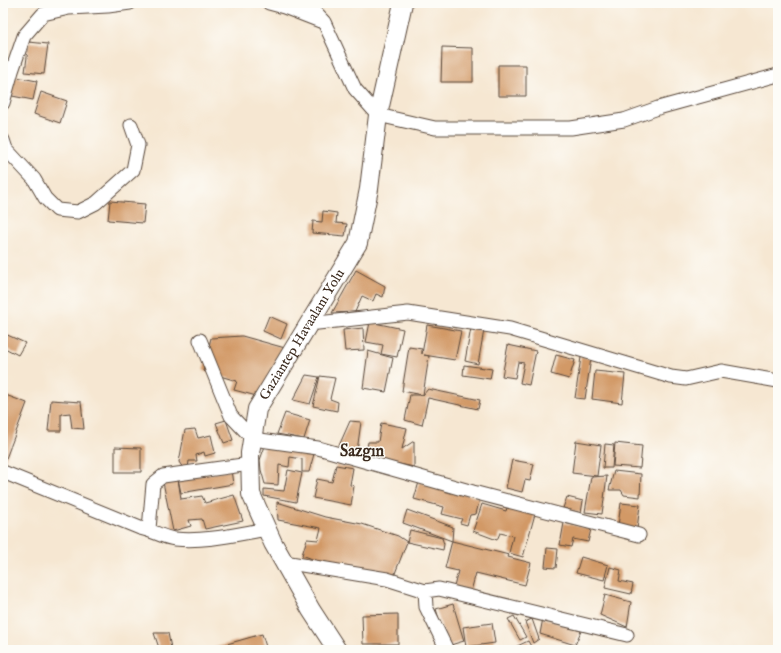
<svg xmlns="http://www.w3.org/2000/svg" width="781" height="653" viewBox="0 0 781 653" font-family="'IM FELL English',serif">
<rect width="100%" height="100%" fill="#fdfcf7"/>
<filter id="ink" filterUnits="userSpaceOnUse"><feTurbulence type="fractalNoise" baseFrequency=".025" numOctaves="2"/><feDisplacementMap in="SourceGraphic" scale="8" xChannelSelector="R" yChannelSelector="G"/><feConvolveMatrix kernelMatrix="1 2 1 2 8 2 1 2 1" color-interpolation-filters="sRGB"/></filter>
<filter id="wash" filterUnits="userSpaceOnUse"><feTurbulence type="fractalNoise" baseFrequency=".012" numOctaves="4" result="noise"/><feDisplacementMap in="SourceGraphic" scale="16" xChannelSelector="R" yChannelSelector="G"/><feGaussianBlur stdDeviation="0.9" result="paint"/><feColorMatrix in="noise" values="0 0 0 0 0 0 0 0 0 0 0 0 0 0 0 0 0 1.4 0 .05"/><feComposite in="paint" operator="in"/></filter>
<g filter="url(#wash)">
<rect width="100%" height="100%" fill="#f6e7d2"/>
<g id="blocks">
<path fill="#d29966" d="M29,42L48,44L44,74L25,72Z
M442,47L473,48V82H441Z
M498,65H526V96H498Z
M11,76L37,81L33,100L7,95Z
M41,92L67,101L60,123L34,114Z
M110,201L145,204L143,223L108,220Z
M323,211L337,213L336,223L347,224L345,236L312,233L313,221L322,222Z
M356,270L385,286L383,297L376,294L373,301L362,296L355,312L332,313Z
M269,316L287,324L281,339L263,331Z
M370,322L403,329L397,357L381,354L383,345L366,342Z
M427,325L461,331L455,360L424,355L429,356L423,395L428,389L480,400L478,409L428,398L422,425L405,420L410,395H423L402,391L409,347L422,349V354Z
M363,328L364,350L345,351L343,330Z
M471,328L484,330L478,364L465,361Z
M3,333L25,343L18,355L3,347Z
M242,336L285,348L264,398L234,390L237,381L203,371L211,338Z
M508,345L536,351L529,385L520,383L524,363L518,362L515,378L502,376Z
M368,351L393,358L386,392L363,388Z
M556,355L575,360L569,379L551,374Z
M581,357L591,358L585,399L575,398Z
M464,365L492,369L490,379L463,375Z
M595,371L625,374L622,403L592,399Z
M306,375L319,377L310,404L293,400Z
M320,376L335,378L330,399L338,402L337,411L313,406Z
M3,394L27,403L5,461L3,460Z
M51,400L81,402L84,429L72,428L70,413L61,414V431H48Z
M285,413L310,420L304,439L277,434Z
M226,420L233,440L224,443L216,423Z
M350,421L361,422L357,451L338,448Z
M381,423L407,428L402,449L414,441V467L375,459L366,454L368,442H378Z
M195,429L198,438L211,435L215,453L205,456L204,452L196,455L197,461H189L188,468H183L179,462L185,430Z
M576,441L601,445L597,476L572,473Z
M615,443L642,446L640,468L613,466Z
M605,444L614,445L612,468H603Z
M265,446L314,454L309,472H302V459L290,457L289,467L279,465L278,485L265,484L261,470L260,460Z
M115,447L141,448V472H115Z
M512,460L534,464L530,481L525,480L522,492L506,488Z
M336,465L353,468L350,485L354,486L351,505L313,498L317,479L332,482Z
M231,470L233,484L181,493L178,479L181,499L202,496L205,503L234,495L243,521L205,529L202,519L189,520L191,526L173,531L163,482L178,479Z
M288,470L302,473L296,502L264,496V489L284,491Z
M614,471L641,474L640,497L624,495L621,490H609Z
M607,476L602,514L585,512L591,477Z
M419,482L480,498L476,514L470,515L467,525L460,523L462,519L442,514L444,507L414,499Z
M567,497L583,501L581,513L563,508Z
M277,502L325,517L362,524L398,536L407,542L394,576L315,560L302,555L307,539L318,540L321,528L278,520Z
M621,503L640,505L637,529L618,526Z
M482,504L506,511L508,505L535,514L523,557L509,553L513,536L500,533L497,540L473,531Z
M407,510L453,527L452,541L403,523Z
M564,523L591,529L588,542L573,539L571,547L560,545Z
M410,530L442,538L444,544L443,550L407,542Z
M452,541L509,555L508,557L531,563L525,585L476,573L471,591L454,587L458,571L445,568Z
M547,548L558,549L556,568L545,567Z
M581,557L608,565L604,580L576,573Z
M610,567L621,570L619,581L633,584L631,594L605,588Z
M605,595L631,602L627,627L600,615Z
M453,604L464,641L447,646L436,609Z
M398,614V644H363L362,615Z
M514,616L526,637L520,640L508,619Z
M543,618L581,631L575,645L540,634Z
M532,619L539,639L533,643L525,622Z
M492,623L495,643L466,647L463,627Z
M154,633H168L171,648H159Z
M262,634L267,650H206Z
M528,641L533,650H512L511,649Z"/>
</g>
</g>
<g filter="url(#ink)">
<use href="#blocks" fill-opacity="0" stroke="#574639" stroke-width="1"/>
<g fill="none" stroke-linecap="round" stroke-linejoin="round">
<defs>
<path id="street" d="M269,3L284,7L320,21
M306,3L324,22L355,89L378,115L435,128H571L624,120L658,108L778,75
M3,103L12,71L24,36L43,14L69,8L108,6L130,3
M3,140L6,149L34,179L45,198L57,210L78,212L96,203L133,170L138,145L131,125
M309,324L408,313L510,329L671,377L686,379L721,371L778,381
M200,340L231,416L253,439L318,448L473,492L639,535
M3,472L140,528C153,530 163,538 175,539C206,542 237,534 267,529
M149,529L153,484L163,476L250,464
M284,562L387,579L425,591L439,589L627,635
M425,591L426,607L447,650"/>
<g id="secondary">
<path id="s1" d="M337,650L311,610L273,543L251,494L250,453L257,409L358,243L369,189L378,115L403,3"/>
</g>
</defs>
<use href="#street" stroke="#574639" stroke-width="15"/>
<use href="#secondary" stroke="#574639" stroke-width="20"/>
<use href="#street" stroke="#fff" stroke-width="13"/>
<use href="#secondary" stroke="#fff" stroke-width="18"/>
</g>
</g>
<g text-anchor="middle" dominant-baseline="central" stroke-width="3" stroke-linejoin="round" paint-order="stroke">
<g font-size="14" fill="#3b2a1e" stroke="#fdfcf7">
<text stroke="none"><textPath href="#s1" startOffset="351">Gaziantep Havaalanı Yolu</textPath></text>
</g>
<g font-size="16" font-weight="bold" fill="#3b2a1e" stroke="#fdfcf7">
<text x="362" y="452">Sazgın</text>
</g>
</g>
<rect width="781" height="653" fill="none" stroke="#fdfcf7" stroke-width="16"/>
</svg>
